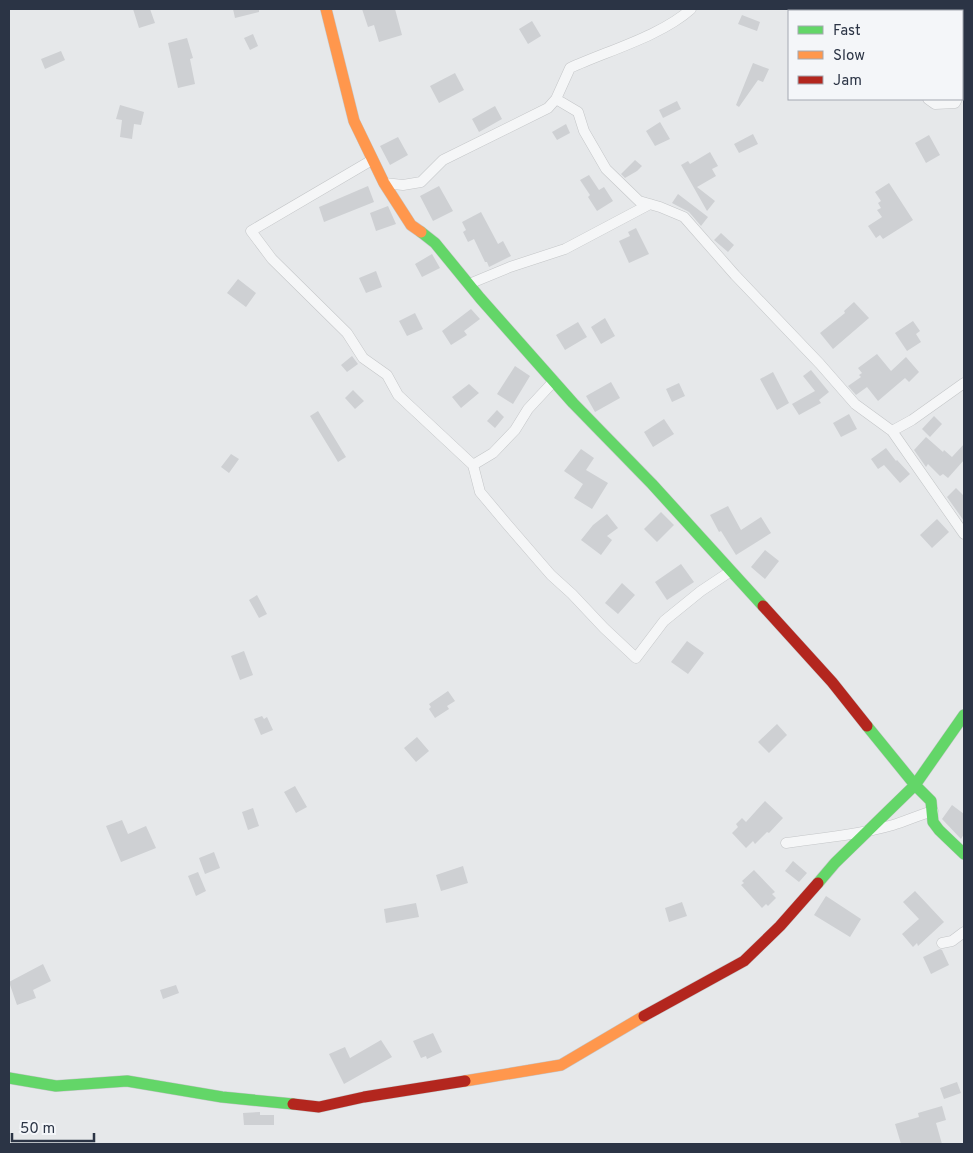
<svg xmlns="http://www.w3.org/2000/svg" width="973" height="1153" viewBox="0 0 973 1153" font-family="Overpass,sans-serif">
<rect width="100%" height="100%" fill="#e6e8ea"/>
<path fill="#ced0d3" d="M133,9H150L155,23L139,28Z
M233,9H259V12L235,18Z
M362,9H395L402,35L379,42L374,25L368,27Z
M742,15L760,22L757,31L738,24Z
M532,21L541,36L528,44L519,29Z
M253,34L258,46L250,50L244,38Z
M187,38L193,58L190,59L195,84L178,88L168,43Z
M61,51L65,60L45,69L41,59Z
M753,63L769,69L763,82L758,80L739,107L736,105Z
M455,73L464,90L439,103L430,86Z
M677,101L681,109L663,118L659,110Z
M120,105L144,112L141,125L134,124L132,139L120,137L122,120L116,119Z
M495,106L502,119L479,132L472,119Z
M660,122L670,139L655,146L646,131Z
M566,124L570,133L557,140L552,132Z
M753,134L758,144L739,153L734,144Z
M929,135L940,155L926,163L915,143Z
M398,137L408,155L390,165L380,146Z
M710,152L718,166L712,169L716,176L697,187L715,201L707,211L681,165L688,161L690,164Z
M635,160L642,166L637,171L625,178L621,174Z
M589,175L599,190L604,187L613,201L597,211L588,197L590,195L580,180Z
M889,183L913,220L883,239L880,235L876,238L868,226L882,217L877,210L881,208L878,203L881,201L875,192Z
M368,186L374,202L324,222L319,207Z
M439,186L453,211L433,221L420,196Z
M678,194L708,217L701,226L689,212L672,203Z
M388,206L396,224L376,231L370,213Z
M481,212L498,244L503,241L511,256L489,267L487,262H485L474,239L468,242L463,232L466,230L462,222Z
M636,228L649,254L629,263L619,241L630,236L628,232Z
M721,233L734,245L728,252L714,240Z
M432,254L440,268L422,277L415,264Z
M376,271L382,287L366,293L359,278Z
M238,279L256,293L246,307L227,293Z
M854,302L869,318L833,349L820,333L845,313L844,311Z
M471,309L480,319L464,331L467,335L451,345L442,331Z
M415,313L423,329L407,336L399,321Z
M605,318L615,336L601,344L591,327Z
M913,321L920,331L916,334L921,342L907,351L895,333Z
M578,322L587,337L565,350L556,335Z
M877,354L891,371L906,357L919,372L909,382L905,378L878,401L867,387L856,395L848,386L861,377L859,375L862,373L858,368Z
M352,356L358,364L347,372L341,365Z
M515,366L530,376L513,404L497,394Z
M811,370L829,392L819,400L821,403L799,415L792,404L815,391L803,376Z
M773,372L789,403L777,410L760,379Z
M611,382L620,398L595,412L586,396Z
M679,383L685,396L672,402L666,389Z
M469,384L479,393L461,408L452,397Z
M353,390L364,401L355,409L345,398Z
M497,410L504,417L495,428L487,421Z
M318,411L346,457L338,462L310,416Z
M849,414L857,429L841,437L833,423Z
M934,416L942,424L930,437L922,429Z
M664,419L674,434L653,447L644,432Z
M926,437L943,452L944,450L952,457L964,444V460L948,478L943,474L940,476L928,464L926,467L914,450Z
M886,448L896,461L897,460L910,474L900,483L884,465L878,469L871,459Z
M581,449L594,458L586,470L608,483L592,509L574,498L583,484L564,471Z
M231,454L239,459L229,473L221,467Z
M956,488L964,496V521L947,497Z
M728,506L741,530L761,517L771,533L736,555L721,531L719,532L710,515Z
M661,512L674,525L657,542L644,529Z
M607,514L618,528L607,536L612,540L601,555L581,540L593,525Z
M937,519L949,532L932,548L920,535Z
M765,550L779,561L765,579L751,567Z
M681,564L694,582L667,600L655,582Z
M622,583L635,595L618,614L605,603Z
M257,595L267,614L259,618L249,600Z
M687,641L704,653L688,674L671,662Z
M244,651L253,675L240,680L231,656Z
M448,691L455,701L447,706L449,709L435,718L429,709L431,707L429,704Z
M262,716L264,719L267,717L273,730L261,735L254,719Z
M777,724L787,735L769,753L758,742Z
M417,737L429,751L416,762L404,748Z
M295,786L307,807L296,813L284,792Z
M765,801L783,818L769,833L767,832L755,844L753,841L746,848L732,833L738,827L736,824L742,818L746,822Z
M952,805L964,814V834L961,839L942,819Z
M253,808L259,826L248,830L242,812Z
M122,820L128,834L146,826L156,848L121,862L106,826Z
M214,852L220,868L205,874L199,858Z
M793,861L807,873L799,882L785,871Z
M463,866L468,883L441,891L436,875Z
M754,870L775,892L772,894L776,898L768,906L766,904L762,908L741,885L744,883L742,881Z
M198,872L206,891L196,896L188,876Z
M915,891L944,922L918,946L917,943L913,947L902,934L919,919L903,902Z
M826,896L861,919L850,937L814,915Z
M682,902L687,916L669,922L665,908Z
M416,903L419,917L386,923L384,909Z
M940,949L942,950L949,965L931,974L923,957Z
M43,964L51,981L33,990L36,998L17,1005L9,982Z
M176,985L179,993L163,999L160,990Z
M433,1033L442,1052L427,1059L426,1056L421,1058L413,1041Z
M381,1040L392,1057L344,1084L329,1054L345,1047L350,1058Z
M957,1082L961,1093L944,1099L940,1088Z
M942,1106L946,1120L936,1123L942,1144H901L895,1124L919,1117L918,1113Z
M260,1112V1115H274V1125H244L243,1113Z"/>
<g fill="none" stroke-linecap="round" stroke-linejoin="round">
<defs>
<path id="street" d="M827,9L831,11
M962,92L964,89
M556,99L578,112L584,131L606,169L639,201L660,207L684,217L735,275L820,364L855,404L892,431L912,420L964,383
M928,99L935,104L955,103L957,99
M372,160L251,231L272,259L347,333L363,358L387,375L398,395L473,465
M384,183L403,185L421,182L443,160L548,108L556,99L570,68C607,51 661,36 691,9
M469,284L510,267L565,249L650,204
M554,381L528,409L515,430L493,453L473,465L480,492L506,523L551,575L572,594L604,628L636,658L664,621L701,591L731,571
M892,431L964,534
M786,843C821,838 858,835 893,825C906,821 919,815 933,811
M942,943L952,941L964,932"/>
<path id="fast" d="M421,232L435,243L480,298L573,403L652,484L763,606
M867,726L915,785L931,801L933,822L939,830L964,854
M818,883L835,863L915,785L964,715
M9,1078L56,1086L127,1081L222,1097L293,1104"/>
<path id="slow" d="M326,9L354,121L384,183L411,225L421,232
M465,1081L561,1065L644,1016"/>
<path id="jam" d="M763,606L832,682L867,726
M644,1016L744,961L780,926L818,883
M293,1104L319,1107L364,1097L465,1081"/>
</defs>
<use href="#street" stroke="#c4c6c8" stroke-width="11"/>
<use href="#fast" stroke="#c4c6c8" stroke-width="12"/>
<use href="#slow" stroke="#c4c6c8" stroke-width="12"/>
<use href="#jam" stroke="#c4c6c8" stroke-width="12"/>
<use href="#street" stroke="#f5f6f7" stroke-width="10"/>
<use href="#fast" stroke="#63d668" stroke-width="11"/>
<use href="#slow" stroke="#ff974d" stroke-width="11"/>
<use href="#jam" stroke="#b3261e" stroke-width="11"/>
</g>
<rect width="973" height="1153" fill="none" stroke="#2b3445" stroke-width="20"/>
<rect x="788" y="10" width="175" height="90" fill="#f4f6f9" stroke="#a4a8b1"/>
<rect x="798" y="26" width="25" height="8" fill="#63d668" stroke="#a4a8b1"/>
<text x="833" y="35" font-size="15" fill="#2b3445">Fast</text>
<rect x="798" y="51" width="25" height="8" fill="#ff974d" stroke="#a4a8b1"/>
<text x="833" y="60" font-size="15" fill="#2b3445">Slow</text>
<rect x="798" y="76" width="25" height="8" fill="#b3261e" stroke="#a4a8b1"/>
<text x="833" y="85" font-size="15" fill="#2b3445">Jam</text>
<path d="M12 1133v8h82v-8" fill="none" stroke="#2b3445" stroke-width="2.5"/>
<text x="20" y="1133" font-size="15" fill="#2b3445" stroke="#f4f6f9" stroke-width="4" paint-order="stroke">50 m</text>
</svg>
